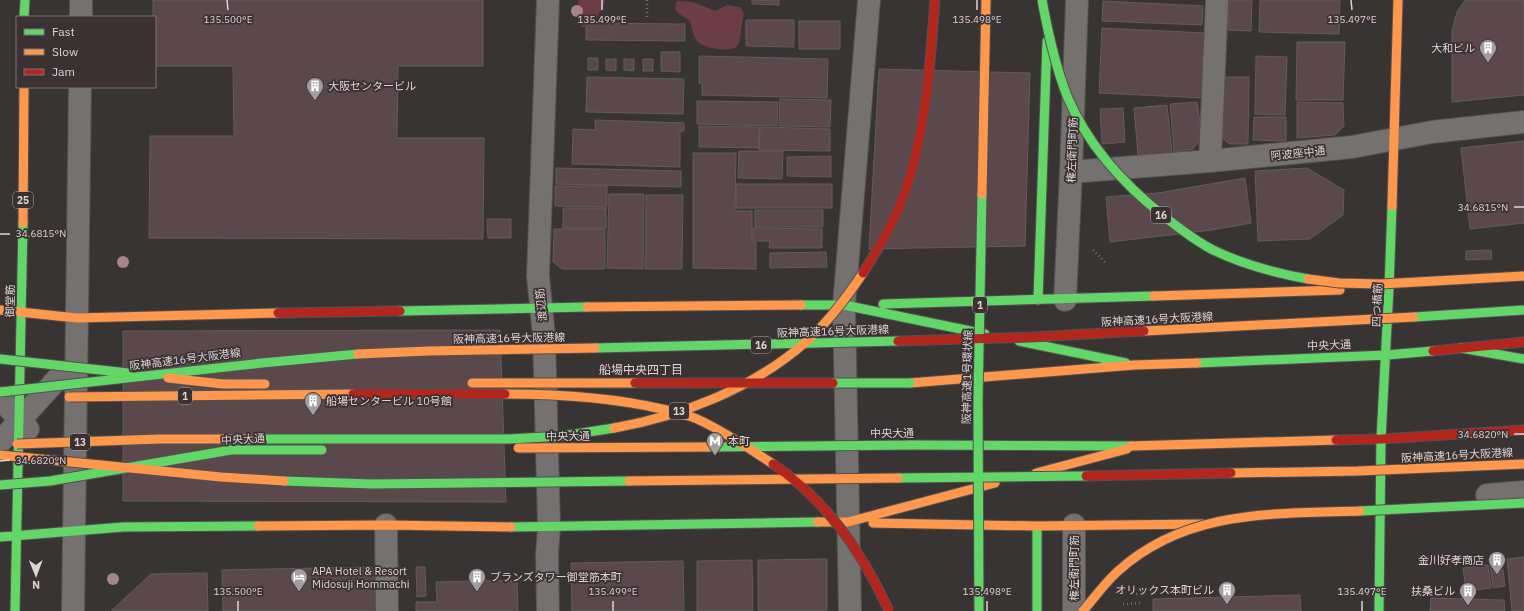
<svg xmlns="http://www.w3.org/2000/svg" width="1524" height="611" viewBox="0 0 1524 611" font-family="'IBM Plex Sans','Noto Sans JP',sans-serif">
<rect width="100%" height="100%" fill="#393434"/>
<path fill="#6c3d44" d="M578,0H605C603,12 593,22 582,28L580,21Z
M677,1L693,2L715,11L727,5L740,7C746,15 743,15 742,24C740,31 742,42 736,47C728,53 704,48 698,42C693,37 692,28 690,21L678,13L675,9Z"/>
<path fill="#5a484c" stroke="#615c5c" d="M153,0H483V66H398L397,138H484L483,239L149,238L150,136H234L233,66H155V17H153Z
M752,0H779V5L752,4Z
M1229,0H1252L1251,31L1228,30Z
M1260,0H1340L1339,34L1259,32Z
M1465,0H1524V95L1452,102V31L1457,12Z
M1103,1L1203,6L1202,25L1102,21Z
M746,20H794V47L746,46Z
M799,21H840V49H799Z
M586,23L685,24V41L586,40Z
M1102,28L1206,33L1203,98L1099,93Z
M1297,42H1345L1343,100H1296Z
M661,52H680V72L661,71Z
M699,56L828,59L827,98L702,95V83H699Z
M1256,56L1287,57L1285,115L1255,114Z
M588,58H598V70H588Z
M606,59H616V71L606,70Z
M624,59H634V71L624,70Z
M643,59H653V71H643Z
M879,69L1030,73L1025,246L869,249Z
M587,77L684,79L683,114L586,112Z
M1224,77H1249L1248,144H1230L1223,139Z
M780,99L831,100L830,127L779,126Z
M697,101L778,102L777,126L697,124Z
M1197,102L1202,137L1193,149L1174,152L1170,104Z
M1297,102L1343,103L1344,126L1335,135L1297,138Z
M1167,105L1172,153L1138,155L1134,108Z
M1123,108L1125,142L1102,144L1100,109Z
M1254,117H1286V141L1253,140Z
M595,120L684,123V131H680V167L572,164L573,129L595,130Z
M699,126L759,127V148L699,147Z
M760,127L830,129V151L759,150Z
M1524,141V223L1470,229L1461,148Z
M739,151H783L782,179L738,178Z
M693,153H736L735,211H752V242H756V269L693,268Z
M831,156V177L787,176V157Z
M556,168L681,171V187L556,184Z
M1307,168L1344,190L1343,215L1310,239L1258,241L1255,171Z
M1245,178L1251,223L1212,230L1110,242L1106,197L1158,193Z
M736,184H832V208H736Z
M555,186H607V207L555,206Z
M609,194H644L643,269L607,268Z
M646,195H683L682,269H645Z
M563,208H606V228H563Z
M755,210H823V227H755Z
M487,219H511V238H488Z
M753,228L822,229V248H769L770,241H753Z
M554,229H605V269H562L553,262Z
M1491,250L1492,259L1466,260V251Z
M826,252L827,267L770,268V253Z
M500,330L506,502L123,501V331Z
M1524,557V611H1512L1507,559Z
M827,559V611H758V560Z
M752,560L753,611H697V561Z
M683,561L684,611H572L571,563Z
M1502,563L1505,586L1493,588L1490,565Z
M1488,565L1491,588L1466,591L1463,568Z
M371,567L376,573L377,611H223L222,570Z
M416,567H425L426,596L417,597Z
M207,573L208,611H111L151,574Z
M517,580L518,611H416V602H437L436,582Z
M1300,595L1301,611H1153V599Z
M1431,598L1504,600L1505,611H1430Z"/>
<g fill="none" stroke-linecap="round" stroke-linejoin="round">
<defs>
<path id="street" d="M81,17V0
M1210,161L1217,0
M1071,172L1210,161L1352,147L1432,132L1524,122
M1065,300L1071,172L1077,0
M0,398L28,429
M0,442L60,376
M1487,495L1524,492
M386,525L387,611
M1074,525V611
M73,611L80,87
M548,611L547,554L549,527L544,336L538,276L548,0
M850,611L844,305L869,0"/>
<path id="fast" d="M24,17L25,0
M1038,300L1047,41
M883,304L1154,296
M801,305H844L985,334
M400,311L587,307
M1019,341L1126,363
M1461,348L1524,359
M1197,363L1387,355L1433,351
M911,445L1131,446
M1037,526V611
M511,527L818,522
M0,537L123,527L258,526
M15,611L23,223
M1379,611L1381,439L1389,288L1392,206"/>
<path id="slow" d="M1392,206L1398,0
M23,223L24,87
M1154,296L1340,290
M587,307L801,305
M0,310L77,318L278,313
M910,383L1134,365L1197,363
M1131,446L1336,440
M1036,473L1127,449
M818,522H848L995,483
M873,523L1037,526L1202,524
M258,526L386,525L511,527"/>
<path id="jam" d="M278,313L400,311
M1433,351L1524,342
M1336,440L1381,439L1524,430"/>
</defs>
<use href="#street" stroke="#555151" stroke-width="24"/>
<use href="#fast" stroke="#555151" stroke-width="11"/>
<use href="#slow" stroke="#555151" stroke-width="11"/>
<use href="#jam" stroke="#555151" stroke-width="11"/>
<path stroke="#747070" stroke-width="2.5" stroke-dasharray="1 3" stroke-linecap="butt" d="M647,0V17
M1093,250L1107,264
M1132,594H1142V585
M1123,604L1142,603"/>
<use href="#street" stroke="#757171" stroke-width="22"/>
<use href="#fast" stroke="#63d668" stroke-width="9"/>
<use href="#slow" stroke="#ff974d" stroke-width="9"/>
<use href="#jam" stroke="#b3261e" stroke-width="9"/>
<defs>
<path id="fast-bridge" d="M1042,0C1048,33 1055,65 1067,96C1088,146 1124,185 1165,217C1180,229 1196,241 1213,250C1242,264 1275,273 1308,279
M1414,317L1524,310
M595,348L898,341
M0,359L128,373
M833,383H910
M0,392L262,363L358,354
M260,439H509L563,436L614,428
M707,447L911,445
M898,478L1086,476
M284,481L372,484L629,481
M0,485L50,481L231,450H322
M1360,511L1524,503
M979,611L978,401L982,194"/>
<path id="slow-bridge" d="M982,194L986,0
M1308,279L1339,283L1381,284L1524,276
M1144,331L1414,317
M358,354L428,351L595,348
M168,378L223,384H265
M472,383H635
M505,394C558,394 610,397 662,409C674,412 686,414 697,419C724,431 748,448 773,464
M69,397L353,394
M614,428C682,416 754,388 807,341C829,321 847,297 863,273
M17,444L160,439H260
M518,448L707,447
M0,455L221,477L284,481
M1231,473L1358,471L1524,464
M629,481L898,478
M1083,611C1094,598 1105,583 1117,572C1186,509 1274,514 1360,511"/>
<path id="jam-bridge" d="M863,273C879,248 894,222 904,195C926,132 930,65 935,0
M898,341L1032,337L1144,331
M635,383H833
M353,394H505
M773,464C827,501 862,552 889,611
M1086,476L1231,473"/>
</defs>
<use href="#fast-bridge" stroke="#555151" stroke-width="11" stroke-linecap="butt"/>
<use href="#slow-bridge" stroke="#555151" stroke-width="11" stroke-linecap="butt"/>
<use href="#jam-bridge" stroke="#555151" stroke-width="11" stroke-linecap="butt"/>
<use href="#fast-bridge" stroke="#63d668" stroke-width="9"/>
<use href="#slow-bridge" stroke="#ff974d" stroke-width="9"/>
<use href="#jam-bridge" stroke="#b3261e" stroke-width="9"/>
</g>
<g fill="#a58588">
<circle cx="577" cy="11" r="6"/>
<circle cx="123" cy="262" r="6"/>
<circle cx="113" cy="579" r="6"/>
</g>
<path fill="none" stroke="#dcd5d6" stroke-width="1.5" d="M227,0L228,10M602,0V10M977,0V10M1351,0L1352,10M1514,207H1524M0,234H10M1514,434H1524M0,461L10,460M238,601V611M613,601V611M987,601V611M1362,601V611"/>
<defs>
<symbol id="building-pin" viewBox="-11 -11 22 30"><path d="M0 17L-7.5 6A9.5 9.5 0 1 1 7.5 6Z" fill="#a39d9d" stroke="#3c3132"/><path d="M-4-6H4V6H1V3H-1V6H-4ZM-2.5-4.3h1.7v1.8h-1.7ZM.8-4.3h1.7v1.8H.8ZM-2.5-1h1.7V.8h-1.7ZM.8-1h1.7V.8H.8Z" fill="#fff"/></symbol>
<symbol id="metro-pin" viewBox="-11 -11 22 30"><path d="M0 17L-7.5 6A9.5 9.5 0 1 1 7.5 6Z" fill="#a39d9d" stroke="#3c3132"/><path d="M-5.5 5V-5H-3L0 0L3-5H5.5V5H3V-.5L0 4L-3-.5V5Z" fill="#fff"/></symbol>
<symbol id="hotel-pin" viewBox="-11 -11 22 30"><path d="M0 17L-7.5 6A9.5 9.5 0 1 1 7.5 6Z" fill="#a39d9d" stroke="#3c3132"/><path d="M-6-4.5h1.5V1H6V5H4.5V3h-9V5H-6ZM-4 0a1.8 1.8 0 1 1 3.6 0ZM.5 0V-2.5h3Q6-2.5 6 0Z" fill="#fff"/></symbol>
</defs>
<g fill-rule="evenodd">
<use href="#building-pin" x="1478" y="38" width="20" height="27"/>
<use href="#building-pin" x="305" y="76" width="20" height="27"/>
<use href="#building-pin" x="303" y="391" width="20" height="27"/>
<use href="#metro-pin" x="705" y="431" width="20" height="27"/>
<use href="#building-pin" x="1487" y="550" width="20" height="27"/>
<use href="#hotel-pin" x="289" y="567" width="20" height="27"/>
<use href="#building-pin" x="467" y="567" width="20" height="27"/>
<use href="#building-pin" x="1217" y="580" width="20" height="27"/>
<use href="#building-pin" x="1458" y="581" width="20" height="27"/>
</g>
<g text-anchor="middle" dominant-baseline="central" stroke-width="3.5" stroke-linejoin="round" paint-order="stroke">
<g fill="#3c3132" stroke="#aca4a5" stroke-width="1">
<rect x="13" y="192" width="20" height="16" rx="3"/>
<rect x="1151" y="207" width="20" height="16" rx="3"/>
<rect x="973" y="297" width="14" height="16" rx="3"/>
<rect x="751" y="337" width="20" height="16" rx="3"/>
<rect x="178" y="388" width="14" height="16" rx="3"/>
<rect x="669" y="403" width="20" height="16" rx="3"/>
<rect x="70" y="434" width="20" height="16" rx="3"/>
</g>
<g font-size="10" font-weight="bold" fill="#dcd5d6">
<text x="23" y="200">25</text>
<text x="1161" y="215">16</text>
<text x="980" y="305">1</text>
<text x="761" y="345">16</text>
<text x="185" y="396">1</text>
<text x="679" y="411">13</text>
<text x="80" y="442">13</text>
</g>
<g font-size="11" fill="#dcd5d6" stroke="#3c3132" text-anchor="start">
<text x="1475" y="48" text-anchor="end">大和ビル</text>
<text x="328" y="86">大阪センタービル</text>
<text x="326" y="401">船場センタービル 10号館</text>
<text x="728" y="441">本町</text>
<text x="1484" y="560" text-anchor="end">金川好孝商店</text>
<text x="312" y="571">APA Hotel &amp; Resort<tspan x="312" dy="13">Midosuji Hommachi</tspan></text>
<text x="490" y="577">ブランズタワー御堂筋本町</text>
<text x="1214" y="590" text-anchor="end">オリックス本町ビル</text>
<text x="1455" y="591" text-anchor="end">扶桑ビル</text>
</g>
<g font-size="11" fill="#dcd5d6" stroke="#3c3132">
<text transform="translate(1072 150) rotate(-88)">権左衛門町筋</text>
<text transform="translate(1298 153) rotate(-6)">阿波座中通</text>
<text transform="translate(10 301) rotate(-89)">御堂筋</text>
<text transform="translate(541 305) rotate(-96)">渡辺筋</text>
<text transform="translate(1377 305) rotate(-88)">四つ橋筋</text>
<text transform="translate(1157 319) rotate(-3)">阪神高速16号大阪港線</text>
<text transform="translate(833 331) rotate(-2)">阪神高速16号大阪港線</text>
<text transform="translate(509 338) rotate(-1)">阪神高速16号大阪港線</text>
<text transform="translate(1329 345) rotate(-2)">中央大通</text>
<text transform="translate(185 359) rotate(-7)">阪神高速16号大阪港線</text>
<text transform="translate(967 377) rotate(-89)">阪神高速1号環状線</text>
<text x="892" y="433">中央大通</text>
<text x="568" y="436">中央大通</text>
<text transform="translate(243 439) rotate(-3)">中央大通</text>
<text transform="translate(1457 455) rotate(-3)">阪神高速16号大阪港線</text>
<text transform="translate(1074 568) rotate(-90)">権左衛門町筋</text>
</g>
<g font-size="12" fill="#dcd5d6" stroke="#3c3132">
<text x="641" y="369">船場中央四丁目</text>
</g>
</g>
<g font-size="10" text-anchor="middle" fill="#dcd5d6" stroke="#3c3132" stroke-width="3.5" stroke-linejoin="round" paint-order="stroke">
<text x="228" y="23">135.500°E</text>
<text x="602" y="23">135.499°E</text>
<text x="977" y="23">135.498°E</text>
<text x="1352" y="23">135.497°E</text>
<text x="1483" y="211">34.6815°N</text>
<text x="41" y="237">34.6815°N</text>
<text x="1483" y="438">34.6820°N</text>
<text x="41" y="464">34.6820°N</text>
<text x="238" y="595">135.500°E</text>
<text x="613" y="595">135.499°E</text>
<text x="987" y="595">135.498°E</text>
<text x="1362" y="595">135.497°E</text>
</g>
<rect x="16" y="16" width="140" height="72" fill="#3c3132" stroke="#7c7374"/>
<rect x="24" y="29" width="20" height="6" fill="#63d668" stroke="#7c7374"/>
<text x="52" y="36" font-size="12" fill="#dcd5d6">Fast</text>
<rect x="24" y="49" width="20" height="6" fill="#ff974d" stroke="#7c7374"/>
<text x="52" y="56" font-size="12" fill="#dcd5d6">Slow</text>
<rect x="24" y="69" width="20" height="6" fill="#b3261e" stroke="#7c7374"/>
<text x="52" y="76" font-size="12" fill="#dcd5d6">Jam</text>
<g transform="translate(36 575) rotate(179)" stroke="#3c3132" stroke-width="3" paint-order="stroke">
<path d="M0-3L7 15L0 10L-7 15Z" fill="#dcd5d6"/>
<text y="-6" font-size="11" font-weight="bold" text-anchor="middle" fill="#dcd5d6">N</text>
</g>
</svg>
